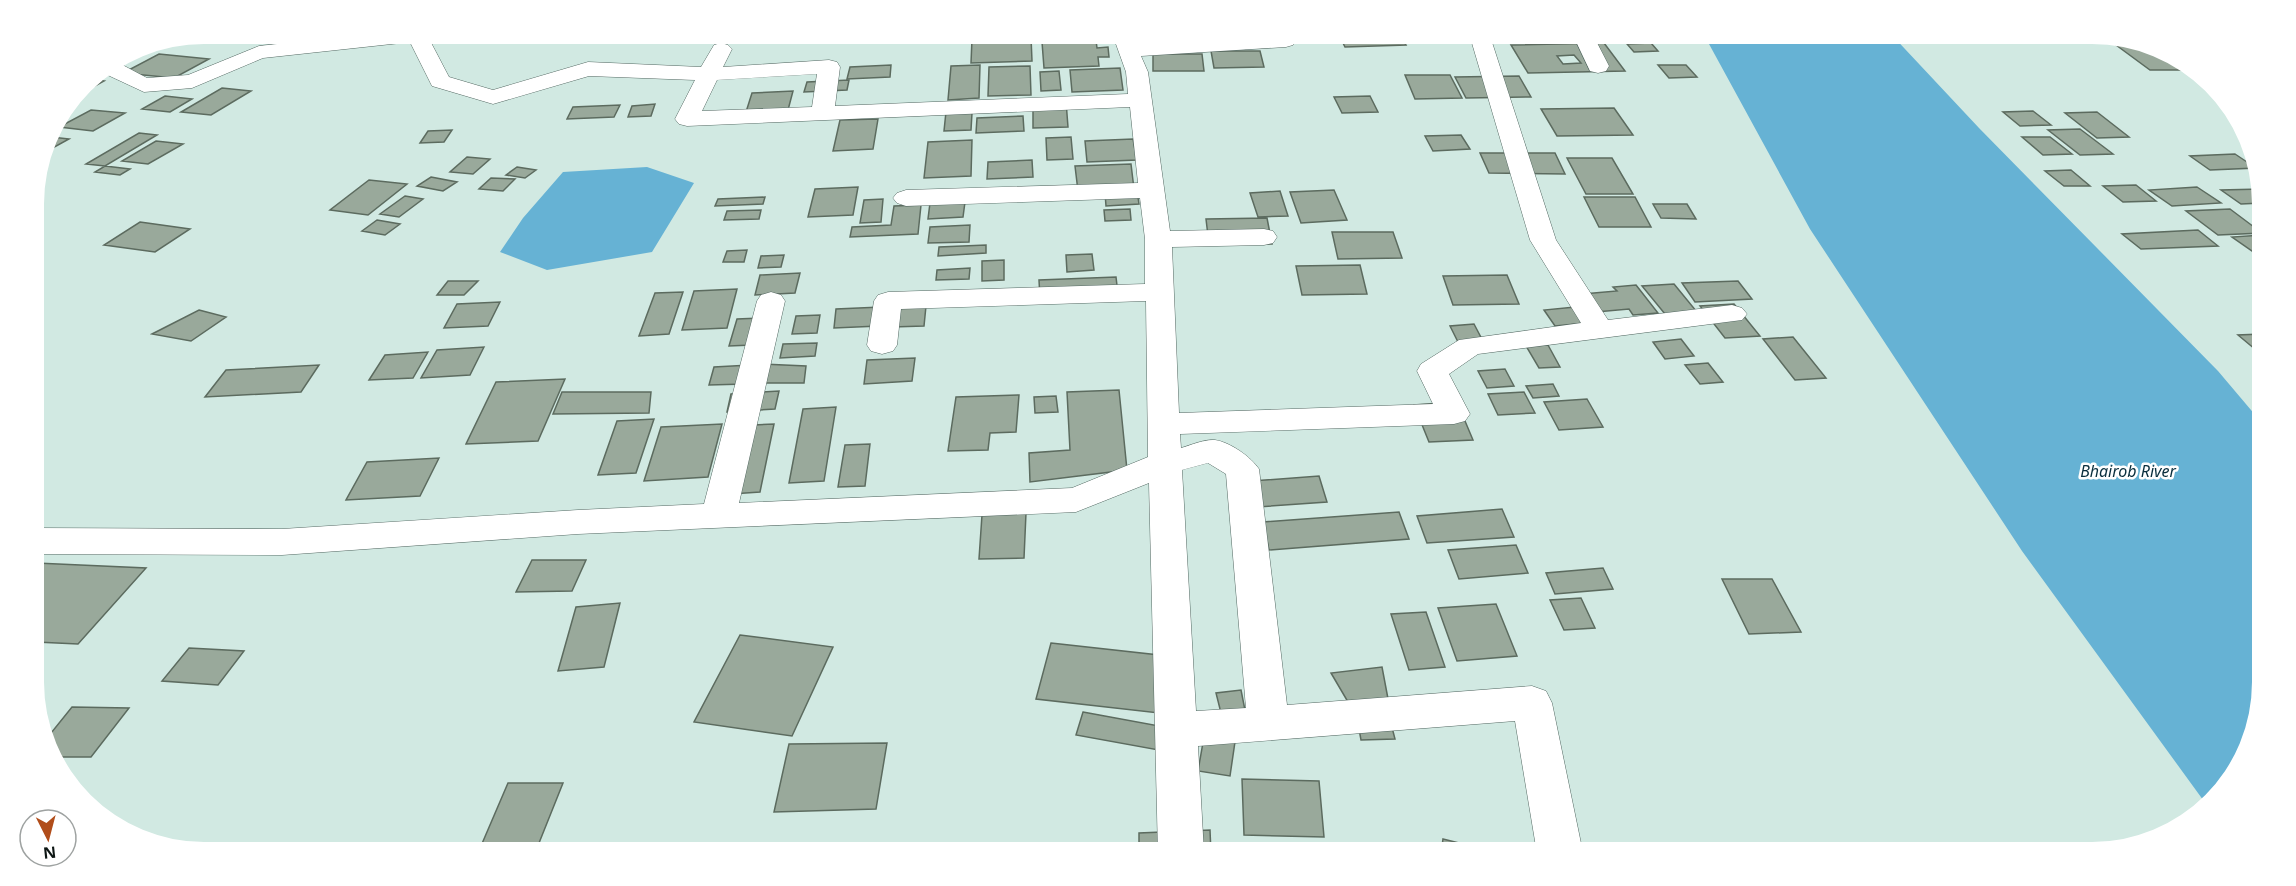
<svg xmlns="http://www.w3.org/2000/svg" width="2296" height="886" viewBox="0 0 2296 886" font-family="'Noto Sans',sans-serif">
<rect width="100%" height="100%" fill="#d1e9e2"/>
<path fill="#66b2d4" d="M1703,33H1890L1979,128L2218,371L2262,423L2263,683L2254,738L2206,804L2022,551L1810,229Z
M647,167L694,183L652,252L547,270L500,252L523,218L563,172Z"/>
<path fill="#99a99b" stroke="#5c6b5f" stroke-width="1.5" fill-rule="evenodd" d="M832,33H880L877,42L828,43Z
M1338,33H1399L1406,45L1345,47Z
M2101,34L2148,42L2152,45H2143L2185,70H2150Z
M1031,37L1032,61L971,63L972,39Z
M1096,40L1097,48L1108,47L1109,57H1098L1099,66L1044,68L1042,42Z
M1604,43L1625,71L1528,73L1511,45ZM1574,55L1581,63L1563,64L1557,56Z
M1651,43L1658,51L1634,52L1627,44Z
M1211,51H1260L1264,67L1214,68Z
M159,54L209,59L174,78L123,73Z
M1153,54H1202L1204,71H1153Z
M891,65L890,77L847,79L850,67Z
M980,65L979,98L948,100L951,66Z
M1658,65H1686L1697,77L1669,78Z
M1030,66L1031,95L988,96L989,67Z
M1120,68L1123,90L1072,92L1070,70Z
M1059,71L1061,90L1041,91L1040,72Z
M1405,75H1450L1462,98L1415,99Z
M1519,76L1531,97L1466,98L1455,77Z
M88,79L104,81L84,92L79,91Z
M849,80L847,90L804,92L807,82Z
M222,88L251,91L211,115L181,112Z
M793,91L788,110L746,112L752,93Z
M165,96L192,99L170,112L142,109Z
M1370,96L1378,112L1342,113L1334,97Z
M1066,101L1068,127L1033,128V102Z
M947,102L972,113L971,130L944,131Z
M655,104L651,116L628,117L632,106Z
M620,105L614,117L567,119L573,107Z
M1614,108L1633,135L1557,136L1541,109Z
M91,110L125,113L93,131L59,127Z
M2033,111L2051,125L2020,126L2003,112Z
M2097,112L2129,137L2097,138L2065,113Z
M1023,116L1024,131L976,133L977,118Z
M878,119L873,149L833,151L840,120Z
M2080,129L2113,154L2080,155L2048,130Z
M452,130L444,142L420,143L428,131Z
M139,133L157,135L105,166L86,164Z
M1461,135L1470,149L1433,151L1425,136Z
M51,137L69,139L49,150H45L48,139Z
M1071,137L1073,159L1047,160L1046,138Z
M2022,137H2050L2072,154L2043,155Z
M1133,139L1137,160L1087,162L1085,141Z
M972,140L971,176L924,178L928,142Z
M156,141L183,144L148,164L122,161Z
M1480,153H1555L1565,174L1489,173Z
M2235,154L2256,168L2210,170L2190,156Z
M467,157L490,159L473,174L450,172Z
M1567,158H1612L1633,194H1586Z
M1032,160L1033,177L987,179L988,162Z
M1131,164L1134,189L1078,191L1075,166Z
M105,166L130,169L120,175L95,172Z
M517,167L536,170L525,178L506,175Z
M2071,170L2090,186H2064L2045,171Z
M431,177L457,182L443,191L417,186Z
M491,178L515,179L503,191L479,189Z
M369,180L407,184L368,215L330,210Z
M2136,185L2156,201L2123,202L2103,186Z
M858,187L853,215L808,217L815,189Z
M2197,187L2221,203L2172,206L2149,190Z
M2262,189V203L2241,204L2221,190Z
M1334,190L1347,220L1301,223L1290,192Z
M1137,191L1139,204L1106,206L1105,193Z
M1280,191L1288,216L1258,217L1250,193Z
M405,196L423,199L399,217L380,214Z
M765,197L763,204L715,206L718,199Z
M1584,197H1635L1651,227H1599Z
M883,199L881,222L860,223L864,200Z
M965,202L963,217L928,219L930,203Z
M1653,204H1687L1696,219L1661,218Z
M921,205L918,234L850,237L852,227L891,225L894,206Z
M1130,209L1131,220L1105,221L1104,210Z
M2230,209L2262,233L2218,235L2186,211Z
M761,210L759,219L724,220L727,211Z
M1267,218L1272,244H1209L1206,219Z
M377,220L400,224L385,235L362,231Z
M140,222L190,229L155,252L104,245Z
M970,225L969,242L928,243L930,227Z
M2198,230L2218,246L2141,249L2122,234Z
M1332,232H1393L1402,258L1338,259Z
M2262,235V258L2232,237Z
M986,245V253L938,256L939,247Z
M747,250L744,262H723L727,251Z
M1092,254L1094,270L1067,272L1066,255Z
M784,255L781,267L758,268L761,256Z
M1004,260V280L982,281V261Z
M1360,265L1367,294L1302,295L1296,266Z
M970,268L969,279L936,280L937,270Z
M800,273L795,293L755,295L760,275Z
M1507,275L1519,304L1453,305L1443,276Z
M1116,277L1118,294L1040,298L1039,280Z
M448,281H478L464,295H437Z
M1738,281L1752,299L1695,302L1682,283Z
M1674,284L1697,312L1665,314L1642,286Z
M1636,285L1658,313L1633,315L1629,309L1585,313L1572,295L1617,291L1613,287Z
M737,289L727,328L682,330L694,291Z
M683,292L669,334L639,336L655,293Z
M500,302L488,326L444,328L457,304Z
M1734,304L1760,336L1725,338L1700,306Z
M926,306L924,326L892,327L894,308Z
M881,307L879,326L834,328L836,309Z
M1575,307L1586,323L1555,326L1544,310Z
M199,310L226,317L191,341L152,334Z
M820,315L817,333L792,334L796,316Z
M760,318L752,345L729,346L737,319Z
M1474,324L1485,345L1460,346L1450,326Z
M2262,334V355L2238,335Z
M1793,337L1826,378L1795,380L1763,339Z
M1681,339L1694,356L1665,359L1653,342Z
M817,343L815,356L780,358L783,344Z
M1548,345L1560,367L1539,368L1526,346Z
M484,347L470,375L421,378L437,350Z
M428,352L413,378L369,380L385,355Z
M915,358L912,381L864,384L867,360Z
M1708,363L1723,382L1700,384L1685,365Z
M762,364L806,366L804,383H748Z
M319,365L301,392L205,397L226,370Z
M750,365L745,384L709,385L714,367Z
M1505,369L1514,386L1487,388L1478,371Z
M565,379L538,441L466,444L496,382Z
M1553,384L1559,396L1533,398L1526,386Z
M1119,390L1127,470L1030,482L1029,453L1070,450L1067,392Z
M779,391L775,409L727,412L731,394Z
M562,392H651L649,413L553,414Z
M1524,392L1535,413L1498,415L1488,394Z
M1019,395L1016,432L990,433L988,450L948,451L956,397Z
M1056,396L1058,412L1035,413L1034,397Z
M1587,399L1603,427L1559,430L1544,402Z
M1457,402L1473,440L1429,442L1414,405Z
M836,407L824,481L789,483L803,409Z
M654,419L636,473L598,475L617,421Z
M722,424L708,477L644,481L661,427Z
M774,424L760,492L717,495L734,426Z
M870,444L865,486L838,487L845,445Z
M439,458L420,496L346,500L367,462Z
M1319,476L1327,502L1244,508L1238,482Z
M1502,509L1514,537L1427,543L1417,516Z
M1399,512L1409,539L1269,550L1263,522Z
M1026,513L1024,558L979,559L982,515Z
M1516,545L1528,573L1459,579L1448,550Z
M532,560H586L572,591L516,592Z
M35,564L36,563L146,568L78,644L36,642Z
M1603,568L1613,589L1555,594L1546,573Z
M1722,579H1772L1801,632L1749,634Z
M1581,598L1595,628L1564,630L1550,600Z
M620,603L604,667L558,671L576,607Z
M1496,604L1517,656L1457,661L1438,608Z
M1426,612L1445,667L1409,670L1391,614Z
M740,635L833,647L792,736L694,722Z
M1051,643L1168,656L1159,713L1036,699Z
M189,648L244,651L218,685L162,681Z
M1382,667L1389,704L1348,702L1331,673Z
M1241,690L1246,715L1222,717L1216,693Z
M72,707L129,708L91,757H56L47,738Z
M1083,712L1181,730L1175,753L1076,735Z
M1388,712L1395,739L1361,740L1356,713Z
M1205,731L1236,735L1230,776L1198,771Z
M887,743L876,809L774,812L789,744Z
M1242,779L1319,781L1324,837L1244,835Z
M508,783H563L535,853H478Z
M1210,830L1211,853H1139V833Z
M1443,839L1499,853H1441Z"/>
<g fill="none" stroke-linecap="round" stroke-linejoin="round">
<defs>
<path id="minor" d="M377,33H426L449,77L493,90L588,62L701,67L714,45L721,43L728,45L732,49L723,67L829,60L837,62L840,67L835,106L1128,94L1126,72L1112,33H1132L1136,43L1286,35L1293,37L1296,41L1293,45L1286,47L1141,56L1148,72L1170,231L1264,229L1273,231L1277,237L1273,243L1264,245L1172,247L1179,413L1433,404L1417,371L1421,364L1459,340L1581,323L1530,240L1469,33H1489L1556,240L1608,320L1732,305L1742,308L1747,314L1742,320L1478,354L1449,374L1470,414L1465,421L1454,424L1180,434L1181,448C1191,445 1205,439 1215,440C1230,442 1251,457 1259,469L1287,705L1532,686L1546,691L1552,703L1583,853H1537L1515,721L1198,746L1204,853H1158L1149,483L1076,512L578,534L282,555L35,554V528L282,529L578,510L704,504L757,301L761,295L771,292L781,295L785,301L739,503L1072,488L1148,457L1146,301L901,309L897,345L893,351L882,354L871,351L867,345L874,301L878,295L888,292L1145,284V239L1140,198L906,206L897,203L893,198L897,193L906,190L1138,183L1130,107L687,126L679,124L675,119L695,80L589,76L493,104L432,86L410,42L263,58L192,88L144,92L99,71L115,61L147,78L188,75L259,46ZM817,74L812,107L702,111L717,80ZM1208,463L1226,474L1246,708L1196,711L1182,470Z
M1572,33H1592L1609,66L1606,71L1598,73L1590,71Z"/>
</defs>
<use href="#minor" stroke="#546963" stroke-width="1"/>
<use href="#minor" fill="#fff" fill-rule="evenodd"/>
</g>
<g text-anchor="middle" dominant-baseline="central" stroke-width="5" stroke-linejoin="round" paint-order="stroke">
<g font-size="16" font-style="italic" fill="#092e3d" stroke="#fff">
<text x="2128" y="471">Bhairob River</text>
</g>
</g>
<path d="M0 0H2296V886H0ZM204 44H2092A160 160 0 0 1 2252 204V682A160 160 0 0 1 2092 842H204A160 160 0 0 1 44 682V204A160 160 0 0 1 204 44Z" fill="#fff" fill-rule="evenodd"/>
<g transform="translate(48 838) rotate(174)"><circle r="28" fill="#ffffff" stroke="#9ea2a1" stroke-width="1.5"/>
<path d="M0-4.5L10 22L0 15L-10 22Z" fill="#b14d1a"/>
<text y="-9" font-size="16" font-weight="bold" text-anchor="middle" fill="#0d1614">N</text>
</g>
</svg>
